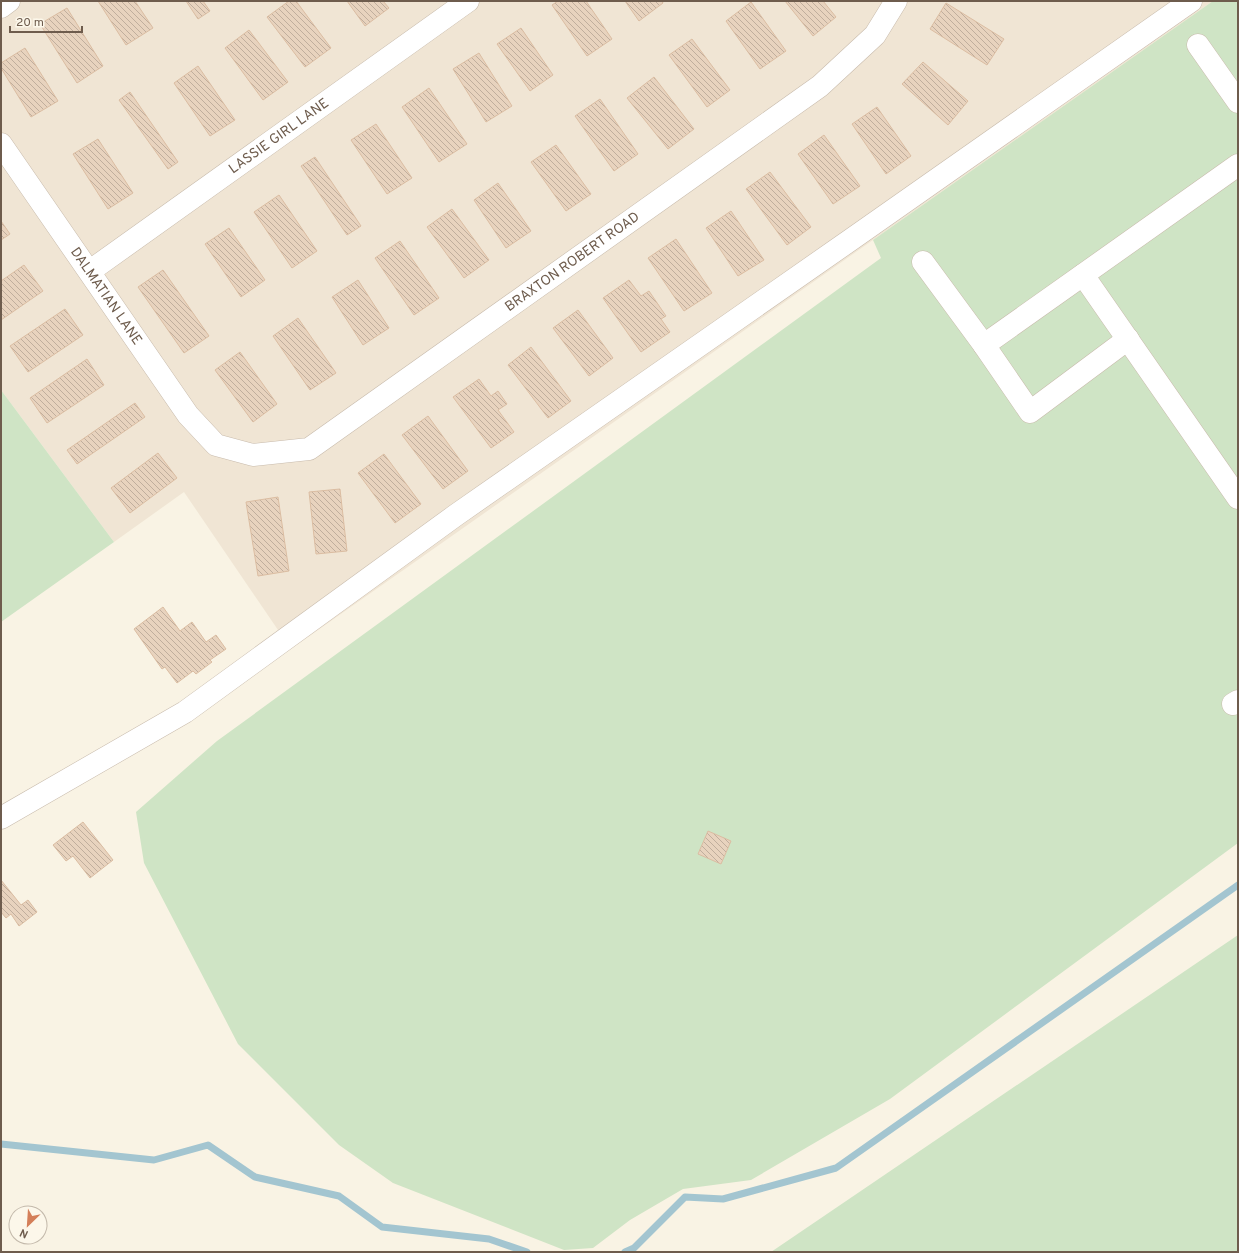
<svg xmlns="http://www.w3.org/2000/svg" width="1239" height="1253" viewBox="0 0 1239 1253" font-family="Overpass,sans-serif">
<defs>
<pattern id="building-back-hatch" width="6" height="6" patternUnits="userSpaceOnUse"><rect width="6" height="6" fill="#e8d3be"/><path d="M-1 5l2 2M0 0l6 6M5-1l2 2" fill="none" stroke="#c0ae9d"/></pattern>
</defs>
<rect width="100%" height="100%" fill="#f9f3e4"/>
<path fill="#f0e5d4" d="M1,1H1213L291,649L184,492L114,542L1,390Z"/>
<path fill="#cfe4c5" d="M1213,1H1238V843L890,1099L751,1180L683,1189L630,1220L593,1248L564,1250L393,1183L339,1145L238,1044L144,863L136,812L217,741L881,258L873,240Z
M1,390L114,542L1,622Z
M1238,935V1252H771Z"/>
<g fill="none" stroke-linecap="round" stroke-linejoin="round">
<path stroke="#a3c5d0" stroke-width="7" d="M1,1144L154,1160L208,1145L255,1177L339,1196L382,1227L489,1239L527,1252
M625,1252L634,1248L685,1197L723,1199L836,1168L1238,885"/>
</g>
<path fill="url(#building-back-hatch)" stroke="#dbbda2" d="M98,1H135L153,28L126,45Z
M186,1H203L210,11L198,19Z
M289,1H296L331,48L305,67L267,17Z
M347,1H383L389,8L365,26Z
M558,1H586L612,39L587,56L552,5Z
M625,1H662L663,3L639,21Z
M785,1H823L836,17L813,36Z
M751,2L786,51L760,69L726,21Z
M946,3L1004,39L987,65L930,29Z
M67,8L103,66L77,83L40,24Z
M521,28L553,75L530,91L497,44Z
M249,30L288,82L263,100L225,48Z
M692,39L730,90L707,107L669,55Z
M25,48L58,101L31,117L1,68V63Z
M479,53L512,106L486,122L453,69Z
M923,62L968,101L948,125L902,84Z
M198,66L235,120L210,136L174,83Z
M654,77L694,129L668,149L627,98Z
M429,88L467,144L439,162L402,107Z
M130,92L178,162L168,169L119,100Z
M600,99L638,154L614,171L575,116Z
M877,107L911,156L886,174L852,124Z
M376,124L412,178L387,194L351,140Z
M824,135L860,186L833,204L798,154Z
M98,139L133,193L108,209L73,154Z
M556,145L591,194L566,211L531,162Z
M315,157L361,226L347,235L301,166Z
M770,172L811,227L787,245L746,189Z
M498,183L531,231L506,248L474,200Z
M279,195L317,251L292,268L254,212Z
M452,209L489,260L464,278L427,227Z
M731,211L764,260L738,276L706,228Z
M1,221L10,234L1,240Z
M229,228L265,280L241,297L205,244Z
M676,239L712,293L684,311L648,258Z
M400,241L439,298L414,315L375,258Z
M24,265L43,291L1,320V281Z
M163,270L209,336L184,353L138,287Z
M358,280L389,328L363,345L332,297Z
M629,280L641,296L649,291L666,316L661,319L670,332L641,352L603,298Z
M65,309L83,335L28,372L10,346Z
M578,310L613,358L589,376L553,328Z
M298,318L336,373L310,390L273,336Z
M531,347L571,401L548,418L508,365Z
M240,352L277,404L253,422L215,370Z
M87,359L104,385L47,423L30,398Z
M479,379L491,396L498,391L507,404L498,410L514,432L491,448L453,397Z
M135,403L145,417L77,464L67,450Z
M428,416L468,471L443,489L402,435Z
M158,453L177,478L130,513L111,488Z
M384,454L421,504L395,523L358,473Z
M340,489L347,551L316,554L309,492Z
M278,497L289,571L258,576L246,502Z
M163,607L180,631L192,622L206,642L216,635L226,649L210,660L212,662L196,674L193,671L177,683L165,667L162,669L134,629Z
M83,822L113,860L90,878L73,856L66,861L53,845Z
M708,831L731,841L721,864L698,854Z
M1,880L21,905L28,900L37,912L19,926L11,914L6,918L1,912Z"/>
<g fill="none" stroke-linecap="round" stroke-linejoin="round">
<defs>
<g id="minor">
<path d="M1,7L9,1"/>
<path d="M1198,45L1238,102"/>
<path id="s1" d="M1,144L188,415L216,445L253,455L309,449L820,86L875,35L896,1"/>
<path d="M923,262L984,345L1030,412L1128,339"/>
<path id="s2" d="M90,271L468,1"/>
<path d="M1083,275L1238,498"/>
<path d="M984,345L1238,165"/>
<path d="M1233,704L1238,701"/>
<path d="M1,818L185,712L456,515L849,241L1191,1"/>
</g>
</defs>
<use href="#minor" stroke="#c8bbac" stroke-width="23"/>
<use href="#minor" stroke="#fff" stroke-width="22"/>
</g>
<g text-anchor="middle" dominant-baseline="central" stroke-width="3.5" stroke-linejoin="round" paint-order="stroke">
<g font-size="14" fill="#6e5c4d" stroke="#fcf7ea">
<text stroke="none"><textPath href="#s2" startOffset="232">LASSIE GIRL LANE</textPath></text>
<text stroke="none"><textPath href="#s1" startOffset="788">BRAXTON ROBERT ROAD</textPath></text>
<text stroke="none"><textPath href="#s1" startOffset="185">DALMATIAN LANE</textPath></text>
</g>
</g>
<rect width="1239" height="1253" fill="none" stroke="#6e5c4d" stroke-width="4"/>
<g transform="translate(28 1225) rotate(205)"><circle r="19" fill="#fcf7ea" stroke="#c3b9ab"/>
<path d="M0-3L7 15L0 10L-7 15Z" fill="#d47f59"/>
<text y="-6" font-size="11" font-weight="bold" text-anchor="middle" fill="#6e5c4d">N</text>
</g>
<path d="M10 26v6h72v-6" fill="none" stroke="#6e5c4d" stroke-width="2"/>
<text x="16" y="26" font-size="12" fill="#6e5c4d" stroke="#fcf7ea" stroke-width="3" paint-order="stroke">20 m</text>
</svg>
